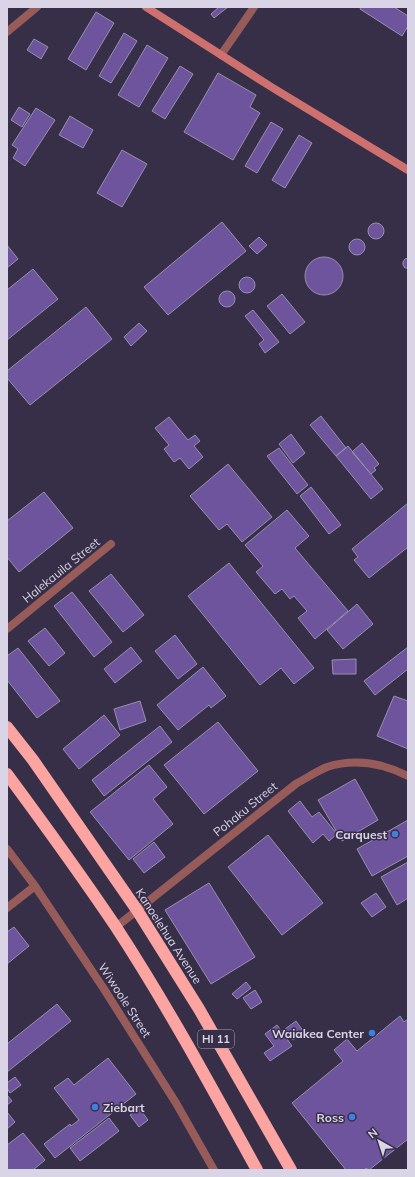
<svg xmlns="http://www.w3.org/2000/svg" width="415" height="1177" viewBox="0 0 415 1177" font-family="Mulish,sans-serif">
<rect width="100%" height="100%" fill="#372f48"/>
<path fill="#6d549c" stroke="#978fad" d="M219,7H228L214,18L211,14Z
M361,7H394L408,16V26L402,36L360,9Z
M96,12L114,23L86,70L68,59Z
M124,33L137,41L111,83L99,76Z
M34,39L48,47L41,59L27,50Z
M147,45L168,58L139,107L118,95Z
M180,66L193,74L165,119L152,111Z
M218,73L256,95L250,107L260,113L233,160L184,132Z
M19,107L30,114L22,127L11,120Z
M36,108L55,120L25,166L13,158L18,149L12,145Z
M70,116L93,130L83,148L59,135Z
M271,122L283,129L257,173L245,166Z
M299,135L312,143L285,188L272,180Z
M122,150L147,164L122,207L97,193Z
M222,222L246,251L168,315L144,287Z
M368 231a8 8 0 1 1 16 0a8 8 0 1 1-16 0Z
M259,237L267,245L257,254L249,246Z
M349 247a8 8 0 1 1 16 0a8 8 0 1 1-16 0Z
M7,245L18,259L7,268Z
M305 276a19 19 0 1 1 38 0a19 19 0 1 1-38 0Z
M408,258V268H405L403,265V262L405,259Z
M33,269L58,299L7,340V290Z
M239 285a8 8 0 1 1 16 0a8 8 0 1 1-16 0Z
M219 299a8 8 0 1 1 16 0a8 8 0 1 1-16 0Z
M282,294L305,322L290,334L267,306Z
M86,307L112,339L30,405L7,378V371Z
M253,310L279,342L265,353L259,344L264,340L245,316Z
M139,323L147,331L131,346L124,337Z
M321,416L346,448L336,456L310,425Z
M169,417L188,440L195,435L200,441L194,446L203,457L189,469L180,458L174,462L164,449L169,445L155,428Z
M291,434L305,453L293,463L279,444Z
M362,443L379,464L374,468L376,470L371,474L352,452Z
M348,446L383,489L371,499L336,456Z
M279,448L308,485L297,494L267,456Z
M228,464L272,517L242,542L227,524L219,530L190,496Z
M311,487L341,525L329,534L300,496Z
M44,492L73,528L19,572L7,557V521Z
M408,503V547L369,578L354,560L358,557L352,549Z
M287,510L309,536L295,548L348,611L315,639L298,618L307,611L294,596L290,599L282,589L275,594L256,572L263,566L245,545Z
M229,563L314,668L294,684L281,668L260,685L188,596Z
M111,574L144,615L123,632L89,591Z
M72,592L112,642L94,657L54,606Z
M357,604L373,624L343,649L327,630Z
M45,628L65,653L49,666L28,641Z
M175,635L197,664L178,679L155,651Z
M131,647L142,661L115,683L104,669Z
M408,647V669L375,695L364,681Z
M18,648L60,701L37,718L7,680V656Z
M356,659V674H333L332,660Z
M203,667L226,696L211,708L209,705L178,730L157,705Z
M394,696L408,701V749L377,736Z
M140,701L146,721L120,730L114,709Z
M104,715L120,735L79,769L63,749Z
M218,722L258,771L204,814L164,765Z
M160,726L172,742L104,796L92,780Z
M149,765L167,787L153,799L173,824L129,860L90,812Z
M355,779L378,820L342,841L318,800Z
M300,801L312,817L319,812L337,834L329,841L323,834L313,843L288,811Z
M408,820V856L372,876L357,849Z
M268,835L323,903L282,935L228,867Z
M154,842L165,857L144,873L133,859Z
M408,862V898L397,905L381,877Z
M209,883L255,957L211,984L165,910Z
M376,893L386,907L372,917L361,903Z
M14,927L29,946L7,964V932Z
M246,982L251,988L237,999L232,994Z
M255,990L262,1002L251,1009L243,998Z
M57,1004L71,1021L7,1072V1044Z
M400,1016L404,1022L408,1019V1139L369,1170L366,1168L364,1170H346L292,1103L343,1061L334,1050L347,1039L357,1051Z
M296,1021L304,1032L293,1040L285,1029Z
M277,1025L292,1046L270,1061L264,1053L274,1046L265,1034Z
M108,1058L136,1094L55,1158L44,1144L70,1124L71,1126L79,1120L54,1088L68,1078L74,1085Z
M15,1077L21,1085L10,1093L7,1088V1083Z
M7,1095L12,1101L7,1105Z
M139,1108L148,1120L139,1127L130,1115Z
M7,1112L15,1122L7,1129Z
M109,1118L119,1131L80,1161L70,1148Z
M23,1133L45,1160L33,1170H7V1145Z"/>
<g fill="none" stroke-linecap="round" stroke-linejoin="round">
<path stroke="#975c5a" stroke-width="8" d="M7,32L37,7
M221,55L254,7
M7,629L111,544
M7,849L35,886L104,989L176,1103L214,1170
M7,908L35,886
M116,927L297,783C307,778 317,771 327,767C356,758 382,763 408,776"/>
<path stroke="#ce706e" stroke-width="8" d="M146,7L273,88L408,170"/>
<path stroke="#fba4a1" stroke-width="12" d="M7,727L33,760L137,910L199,1009L291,1170
M7,774C44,824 81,875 116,927C167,1005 212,1088 257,1170"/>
</g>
<g fill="#3f7fe0" stroke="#372f48" stroke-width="1.5">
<circle cx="395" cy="834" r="4"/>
<circle cx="372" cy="1033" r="4"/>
<circle cx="95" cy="1107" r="4"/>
<circle cx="352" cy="1117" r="4"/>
</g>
<g text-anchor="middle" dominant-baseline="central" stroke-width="3" stroke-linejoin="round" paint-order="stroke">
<rect fill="#372f48" stroke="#a9a3b7" stroke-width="1" x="198" y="1030" width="36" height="18" rx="3"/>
<g font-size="11" font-weight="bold" fill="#dad5e6">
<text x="216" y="1039">HI 11</text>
</g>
<g font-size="12" fill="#dad5e6" stroke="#372f48">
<text transform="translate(61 570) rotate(-39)">Halekauila Street</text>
<text transform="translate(245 809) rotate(-39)">Pohaku Street</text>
<text transform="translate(169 936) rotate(57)">Kanoelehua Avenue</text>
<text transform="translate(125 1000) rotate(57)">Wiwoole Street</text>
</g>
<g font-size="12" font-weight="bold" fill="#dad5e6" stroke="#372f48" text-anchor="end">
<text x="387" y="834">Carquest</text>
<text x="364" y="1033">Waiakea Center</text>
<text x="103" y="1107" text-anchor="start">Ziebart</text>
<text x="344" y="1117">Ross</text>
</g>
</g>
<rect width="415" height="1177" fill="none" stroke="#dad5e6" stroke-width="16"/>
<g transform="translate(379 1141) rotate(321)" stroke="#372f48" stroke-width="3" paint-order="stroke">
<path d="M0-3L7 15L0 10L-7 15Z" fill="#dad5e6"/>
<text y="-6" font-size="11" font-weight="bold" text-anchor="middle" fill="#dad5e6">N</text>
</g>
</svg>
